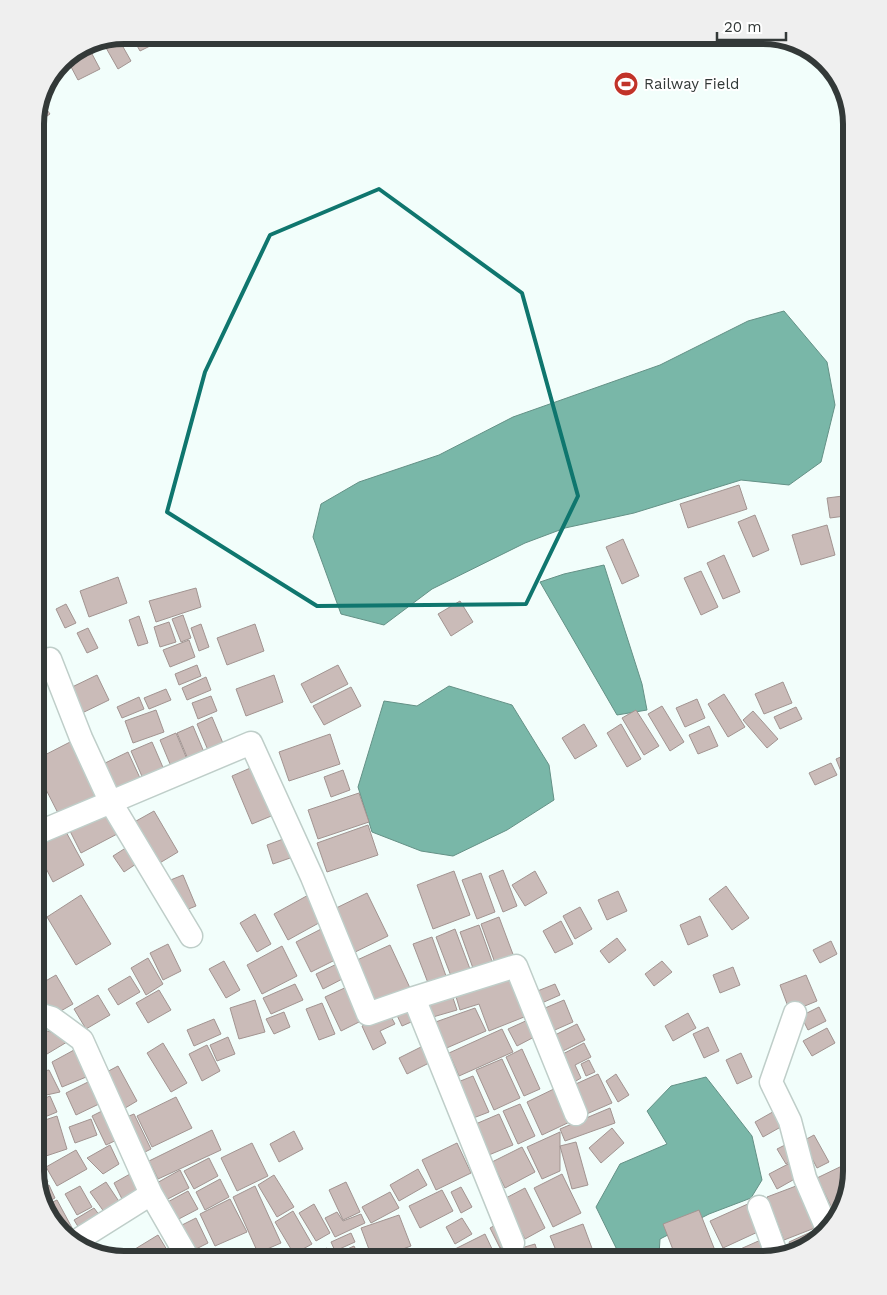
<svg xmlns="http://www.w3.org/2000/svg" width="887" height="1295" viewBox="0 0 887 1295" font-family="'Work Sans',sans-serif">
<rect width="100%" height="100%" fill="#f2fefb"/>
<path fill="#79b7a8" stroke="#649186" d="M784,311L827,362L835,405L821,462L789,485L741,480L634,513L565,528L525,543L432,589L384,625L341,614L313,537L321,504L359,482L439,455L513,417L660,365L748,321Z
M604,565L642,684L647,710L617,715L540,582L564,574Z
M449,686L512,705L549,765L554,800L507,830L453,856L421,851L372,832L358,787L384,701L417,706Z
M706,1077L752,1136L762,1180L751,1198L709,1214L660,1239L659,1255L645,1260H622L596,1207L620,1164L667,1144L647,1111L671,1086Z"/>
<path fill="#cabbb8" stroke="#a29491" d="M131,35H154L158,42L140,51Z
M118,38L131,61L118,69L105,46Z
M91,52L100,69L78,80L69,63Z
M42,103L50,114L35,124V118Z
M739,485L747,509L688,528L680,504Z
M843,496L845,516L830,518L827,498Z
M755,515L769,550L753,557L738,522Z
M827,525L835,555L801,565L792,535Z
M623,539L639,576L622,584L606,547Z
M724,555L740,592L723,599L707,563Z
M701,571L718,607L701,615L684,578Z
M118,577L127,603L89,617L80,591Z
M196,588L201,607L156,622L149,601Z
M460,601L473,622L451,636L438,614Z
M66,604L76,623L65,628L56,609Z
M183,615L191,638L181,642L172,619Z
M139,616L148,643L138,646L129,620Z
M169,622L176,642L160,647L154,627Z
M201,624L209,647L199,651L191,628Z
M255,624L264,651L227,665L217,638Z
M88,628L98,648L87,653L77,633Z
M189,640L195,657L170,667L163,650Z
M197,665L201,676L179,685L175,674Z
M338,665L348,684L311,703L301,684Z
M97,675L109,700L80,714L68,689Z
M274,675L283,702L246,716L236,689Z
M206,677L211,690L187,700L182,688Z
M783,682L792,703L764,714L755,694Z
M351,687L361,706L324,725L313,706Z
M166,689L171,700L149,709L144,698Z
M724,694L745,727L728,737L708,704Z
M211,696L217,711L198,719L192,703Z
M139,697L144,709L122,718L117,707Z
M697,699L705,718L685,727L676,708Z
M662,706L684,742L670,751L648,714Z
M796,707L802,719L780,729L774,717Z
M156,710L164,732L133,743L125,721Z
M636,710L659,746L644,755L622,718Z
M753,711L778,739L767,748L743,720Z
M212,717L225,748L210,755L197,724Z
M584,724L597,746L575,759L562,738Z
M621,724L641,759L627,767L607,733Z
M193,726L206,757L190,764L177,733Z
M709,726L718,746L698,754L689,735Z
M176,733L189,764L173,771L160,740Z
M330,734L340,764L289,781L279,752Z
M74,740L104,797L61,819L35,768V760Z
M152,742L165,772L144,781L131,751Z
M128,752L140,778L112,791L99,766Z
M852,752V776L844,779L836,759Z
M831,763L837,775L815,785L809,773Z
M255,766L276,814L252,824L232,776Z
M343,770L350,790L331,797L324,777Z
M359,793L369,822L318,839L308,810Z
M35,801L45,819L35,824Z
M154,811L178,852L153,867L129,825Z
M109,812L119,833L81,853L70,831Z
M368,825L378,855L327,872L317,843Z
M65,830L84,865L53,882L35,847Z
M286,838L293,857L273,864L267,845Z
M132,844L142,860L124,872L113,856Z
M503,870L517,906L503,912L489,876Z
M454,871L470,915L433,929L417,885Z
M535,871L547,893L525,906L512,885Z
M481,873L495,912L477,919L462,880Z
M183,875L196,906L181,912L168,881Z
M726,886L749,918L732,930L709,899Z
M618,891L627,911L607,920L598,900Z
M312,893L326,919L288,940L274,914Z
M367,893L388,936L349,955L328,912Z
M81,895L111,944L76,965L47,917Z
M580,907L592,929L575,939L563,916Z
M255,914L271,944L257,952L240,923Z
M700,916L708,936L688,945L680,925Z
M499,917L514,957L495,963L481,924Z
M561,921L573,944L555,953L543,931Z
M479,925L493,964L474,971L460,932Z
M325,927L341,957L311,972L296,942Z
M455,929L470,969L451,976L436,937Z
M432,937L446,976L428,983L413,944Z
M617,938L626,950L609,963L600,951Z
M831,941L837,954L820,963L813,950Z
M168,944L181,971L163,980L150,953Z
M390,945L410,988L374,1003L355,961Z
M282,946L297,976L262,994L247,965Z
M148,958L163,984L146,995L131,968Z
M224,961L240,990L226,998L209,969Z
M662,961L672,972L654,986L645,974Z
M341,962L348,976L323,989L316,974Z
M733,967L740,985L720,993L713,975Z
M513,972L529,1015L489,1031L479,1004L460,1010L454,990Z
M56,975L73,1004L52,1016L35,987Z
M806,975L817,1001L790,1012L780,985Z
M130,976L140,992L118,1005L108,989Z
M295,984L303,1000L271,1014L263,998Z
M555,984L560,995L535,1006L530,994Z
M351,985L367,1018L341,1031L325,997Z
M450,989L457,1010L426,1019L420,999Z
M159,990L171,1010L148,1023L136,1003Z
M98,995L110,1015L86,1029L74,1009Z
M255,1000L265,1032L239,1039L230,1008Z
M564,1000L573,1022L548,1033L538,1011Z
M322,1003L335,1034L319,1040L306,1009Z
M412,1005L418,1019L402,1026L395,1011Z
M819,1007L826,1021L808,1030L801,1016Z
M475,1008L486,1031L442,1050L430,1024Z
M284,1012L290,1027L274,1034L266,1019Z
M389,1013L395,1024L380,1031L386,1043L373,1050L362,1026Z
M688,1013L696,1028L673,1041L665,1026Z
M214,1019L221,1034L194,1046L187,1030Z
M530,1019L538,1035L517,1046L508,1029Z
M577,1024L585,1040L557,1054L549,1038Z
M708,1027L719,1051L704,1058L693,1034Z
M35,1028L51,1032L67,1042L47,1054L35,1040Z
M827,1028L835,1043L812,1056L803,1041Z
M502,1029L513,1052L459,1076L449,1053Z
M228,1037L235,1054L217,1061L210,1045Z
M163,1043L187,1083L171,1092L147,1053Z
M584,1043L591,1057L575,1065L581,1078L571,1084L557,1057Z
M427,1044L435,1060L407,1074L399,1058Z
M207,1045L220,1071L202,1081L189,1054Z
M522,1049L540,1089L524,1096L506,1057Z
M74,1050L91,1075L62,1087L52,1062Z
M741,1053L752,1077L737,1084L726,1060Z
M502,1059L520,1098L494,1110L476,1070Z
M589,1060L595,1072L586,1076L581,1064Z
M118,1066L137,1101L120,1111L101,1075Z
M49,1070L60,1092L42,1096L35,1073Z
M598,1074L612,1103L582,1116L569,1087Z
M616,1074L629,1095L618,1102L606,1081Z
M473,1076L489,1112L468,1120L453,1084Z
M90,1081L101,1103L76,1115L66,1093Z
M560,1086L576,1119L542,1135L527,1102Z
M50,1096L57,1112L35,1121V1102Z
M176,1097L192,1128L152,1147L137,1116Z
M520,1104L535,1136L518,1144L503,1111Z
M610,1108L615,1123L565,1141L560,1129Z
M106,1109L121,1138L106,1145L92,1116Z
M778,1109L786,1124L763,1137L755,1122Z
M134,1114L151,1149L141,1154L124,1118Z
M499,1114L513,1145L484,1157L471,1126Z
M57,1116L67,1149L46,1156L36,1123Z
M91,1119L97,1135L75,1143L69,1127Z
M612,1128L624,1143L601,1163L589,1148Z
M212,1130L221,1150L158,1179L149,1161Z
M294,1131L303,1149L279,1162L270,1144Z
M560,1132V1171L542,1179L527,1147Z
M814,1135L829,1162L817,1168L803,1141Z
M35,1138L41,1158L35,1160Z
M576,1142L588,1185L572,1189L560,1146Z
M252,1143L268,1176L237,1191L221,1158Z
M457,1143L471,1173L436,1190L422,1160Z
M789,1143L797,1157L786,1164L777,1149Z
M110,1145L119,1164L103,1174L87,1158Z
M522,1147L535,1172L505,1188L492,1162Z
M76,1150L87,1169L57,1186L46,1167Z
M209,1158L218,1176L194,1189L184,1171Z
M792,1162L800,1176L777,1189L769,1174Z
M39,1164L48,1182L39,1186L35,1165Z
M844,1165L850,1179L842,1208L834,1212L817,1178Z
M418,1169L427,1185L399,1201L390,1185Z
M180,1170L189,1188L164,1201L155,1184Z
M130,1174L140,1193L124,1203L114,1183Z
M562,1174L581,1213L553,1227L534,1188Z
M274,1175L294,1207L277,1217L258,1185Z
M220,1179L229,1197L205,1210L196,1192Z
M106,1182L122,1206L107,1216L90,1192Z
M346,1182L360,1212L343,1220L329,1190Z
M804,1183L820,1226L784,1240L767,1197Z
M49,1185L55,1198L44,1204L40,1189Z
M80,1186L92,1207L77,1215L65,1194Z
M255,1186L281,1243L258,1253L233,1197Z
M461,1187L472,1207L461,1213L451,1192Z
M525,1188L545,1228L525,1239L504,1199Z
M442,1190L453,1211L420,1228L409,1206Z
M188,1191L198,1209L173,1222L164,1204Z
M390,1192L399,1208L371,1223L362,1207Z
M230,1199L247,1232L215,1246L200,1214Z
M57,1200L77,1237L71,1241L47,1215L44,1206Z
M750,1203L762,1230L723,1248L710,1221Z
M314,1204L330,1233L316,1241L299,1213Z
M94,1208L103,1220L82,1233L74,1220Z
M699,1210L716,1253L697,1260H677L663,1224Z
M293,1211L312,1244L294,1254L275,1222Z
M337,1212L343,1221L361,1214L365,1223L335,1237L325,1218Z
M399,1215L411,1246L373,1260L361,1228Z
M196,1218L208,1243L190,1252L178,1227Z
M462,1218L472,1234L455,1244L446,1227Z
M501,1222L511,1243L500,1248L490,1228Z
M583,1224L593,1251L570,1260H560L550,1236Z
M813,1231L817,1239L807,1248L793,1252L789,1242Z
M351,1233L355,1242L335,1251L331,1242Z
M485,1234L493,1251L475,1260H458L453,1250Z
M158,1235L173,1260H117Z
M763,1239L772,1258L764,1260H721L720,1258Z
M535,1244L540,1260H506L504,1253Z
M354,1246L361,1260H348L343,1251Z
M327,1248L333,1260H320L316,1253Z
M313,1252L317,1260H296Z
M410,1252L414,1260H400L399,1257Z"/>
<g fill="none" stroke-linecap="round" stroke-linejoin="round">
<defs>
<path id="street" d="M50,659L81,738L110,801L191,936
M35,834L251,743L312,877L368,1014L414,998L513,1243
M414,998L516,966L576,1114
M35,1013L52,1018L82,1040L151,1194L189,1260
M795,1013L771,1082L790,1121L805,1178L827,1229
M759,1207L777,1256
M73,1243L151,1194"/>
</defs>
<use href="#street" stroke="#bfcec9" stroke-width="25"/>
<use href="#street" stroke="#fff" stroke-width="22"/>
</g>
<path fill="none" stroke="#0f766e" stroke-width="4" stroke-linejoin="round" d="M379,189L522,293L578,496L526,604L317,606L167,512L205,372L270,235Z"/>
<defs>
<symbol id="stadium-disc" viewBox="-11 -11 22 22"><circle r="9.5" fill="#c13329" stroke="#fff"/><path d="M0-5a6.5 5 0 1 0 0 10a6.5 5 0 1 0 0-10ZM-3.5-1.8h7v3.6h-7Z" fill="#fff"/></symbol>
</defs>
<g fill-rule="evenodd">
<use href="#stadium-disc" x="612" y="70" width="28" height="28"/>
</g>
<g text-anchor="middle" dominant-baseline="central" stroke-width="4" stroke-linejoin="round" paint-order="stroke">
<g font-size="15" fill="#333938" stroke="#fff" text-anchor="start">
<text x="644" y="84">Railway Field</text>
</g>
</g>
<path d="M0 0H887V1295H0ZM124 44H763A80 80 0 0 1 843 124V1171A80 80 0 0 1 763 1251H124A80 80 0 0 1 44 1171V124A80 80 0 0 1 124 44Z" fill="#efefef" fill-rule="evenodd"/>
<path fill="none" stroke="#333938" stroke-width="6" d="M124 44H763A80 80 0 0 1 843 124V1171A80 80 0 0 1 763 1251H124A80 80 0 0 1 44 1171V124A80 80 0 0 1 124 44Z"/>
<path d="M717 32v8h69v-8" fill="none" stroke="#333938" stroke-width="2.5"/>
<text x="724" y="32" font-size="15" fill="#333938" stroke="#ffffff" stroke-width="4" paint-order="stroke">20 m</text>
</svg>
